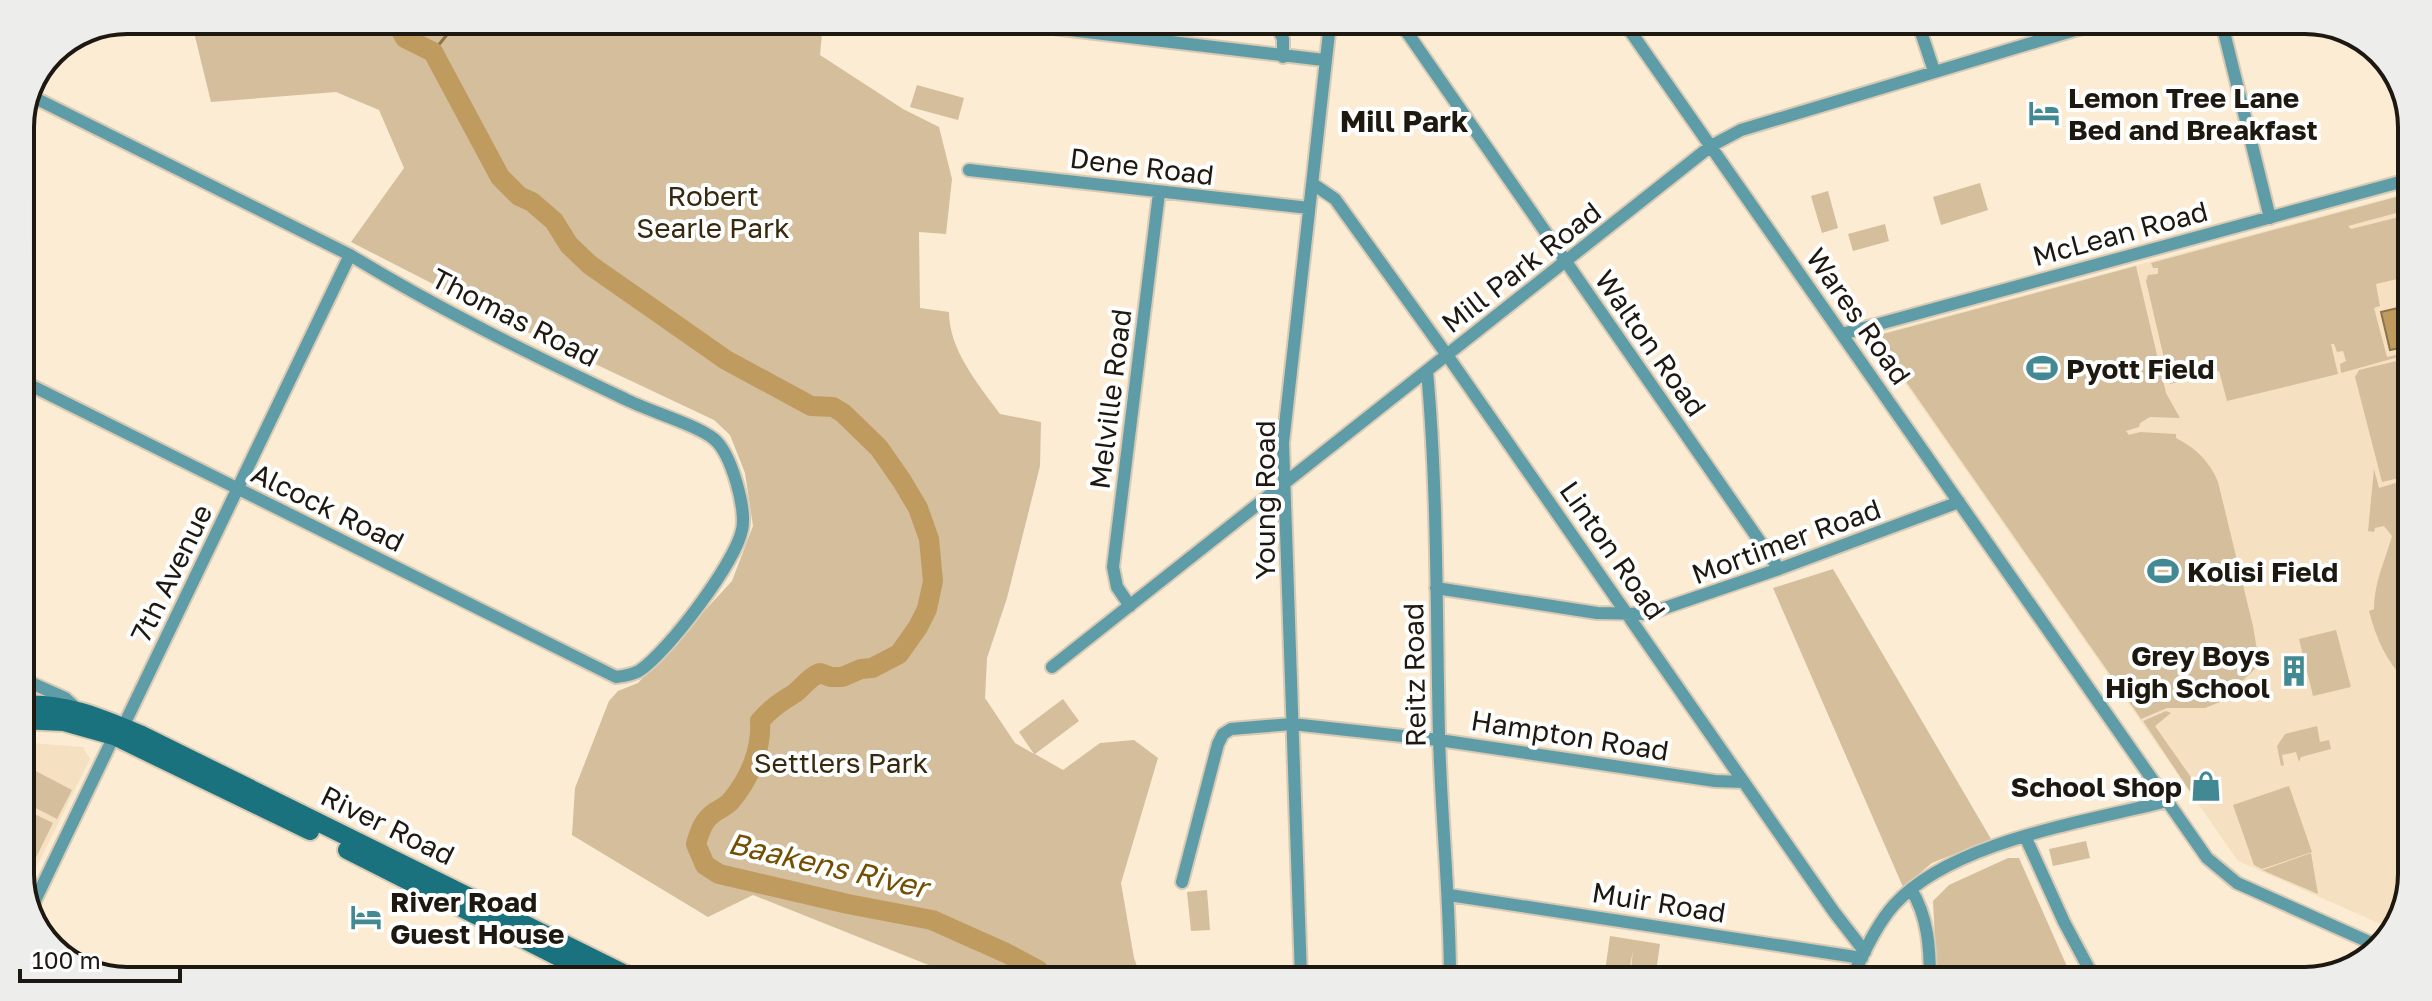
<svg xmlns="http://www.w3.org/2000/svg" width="2432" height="1001" viewBox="0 0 2432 1001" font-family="'Golos Text',sans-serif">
<rect width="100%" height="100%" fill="#fcecd3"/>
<path fill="#f5e1c1" d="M2411,192L2404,914L2392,929L2238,861L1875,340V335Z
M20,742L83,747L90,759L24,892L20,881Z"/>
<path fill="#d4be9b" d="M191,20L823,23L820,55L903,109L939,127L952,179L946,234L919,232L920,308L949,312C949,350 978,384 1000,414L1041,422L1040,466L1007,598L987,658L985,698L1015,743L1034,754L1019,732L1063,699L1079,721L1035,754L1063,770L1100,743L1134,740L1158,758L1121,883L1134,958L1141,977L956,976L753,895L708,917L572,835L575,788L609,701L618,691L638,683L732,581L753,526L745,473L730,435L714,420L523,330L351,242L404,168L379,110L336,92L211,102Z
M917,85L964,98L958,120L910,107Z
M1980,183L1988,210L1941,225L1933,197Z
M1828,191L1838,228L1822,233L1811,196Z
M2396,197L2400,212L2348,226L2351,229L2411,214L2410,276L2376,284L2380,306L2374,308L2387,357L2409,352V354L2341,373L2340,364L2346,361L2343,351L2337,352L2334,344H2331L2338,374L2227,401L2219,371L2170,384L2146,281L2148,275L2158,274V268H2153L2151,263Z
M1885,224L1889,241L1853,251L1848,234Z
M2136,266L2166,393L2180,418L2150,417L2140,423L2139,427L2126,431L2129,435L2140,432L2176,434V438C2196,448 2210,462 2218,482L2253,626L2258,656L2252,658H2255L2257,667L2220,702L2205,708H2167L2141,719L1877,340L1876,336Z
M2409,358L2408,476L2382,482L2355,377L2359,370Z
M2374,469L2379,488L2408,479L2406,681C2386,661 2376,638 2369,611L2374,609C2374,582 2385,561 2392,536L2384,526L2375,528L2374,532L2368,531Z
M1833,569L1991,839L1932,863L1903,887L1773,588Z
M2336,630L2351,687L2313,696L2299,639Z
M2166,711L2171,713L2155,726L2200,790L2193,796L2143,721Z
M2317,726L2320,742L2329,740L2331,749L2301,757L2299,762L2296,752L2282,755L2284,765L2281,766L2277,746L2285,734Z
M30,768L72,790L57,819L20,800V787Z
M2289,786L2312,852L2262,869L2254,865L2233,805Z
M20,807L53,823L22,886L20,881Z
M2086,841L2090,858L2053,866L2049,849Z
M2311,853L2318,894L2262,870H2263Z
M2008,858H2019L2073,980H1937L1933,901L1949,885Z
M1207,890L1210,930L1191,931L1187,892Z
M1610,936L1660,944L1655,979H1630L1633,950L1628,979L1604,978Z"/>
<path fill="#bf9b60" stroke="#8f7448" stroke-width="2" d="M2410,305V346L2390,350L2381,312Z"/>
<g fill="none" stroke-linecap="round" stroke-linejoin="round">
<path stroke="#8f7448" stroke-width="3" d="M433,52L458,21"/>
<path stroke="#bf9b60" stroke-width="20" d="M396,21L405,38L433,52L500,177L519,196L532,202L554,221L569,245L590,265L726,360L811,406L833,407L843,413L879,448L902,481L918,508L929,539L933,581L927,609L918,627L899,654L872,668L861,669L842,677H831L820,673C809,677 804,686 795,693C780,703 772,707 760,721C762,750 749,780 730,802C726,806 720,809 715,812C703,820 700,831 696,844L705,865L719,874L848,904L932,920L1006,953L1038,970L1044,976"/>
<defs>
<path id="minor" d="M1010,23L1324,60
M1276,24L1283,39V57
M1402,25L1779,569
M1626,25L2207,858L2237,883L2378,946
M1919,26L1934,71
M2223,28L2270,218
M969,170L1309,208
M1313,184L1335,199L1447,355L1834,912L1865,952
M1842,334L2411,179
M1427,371C1438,492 1436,614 1439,735C1441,816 1450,897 1450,978
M20,380L616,677C624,676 632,675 639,671C668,652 735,563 742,530C747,509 731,453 714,439C695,424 648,411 625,399C532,355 438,309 350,255L31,96
M1436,588L1597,613L1647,614L1779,569L1959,502
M1130,606L1117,587L1113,567L1159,193
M1052,667L1711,146L1741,130L2085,27
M20,678L65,698L77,709
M2025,836L2064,922L2095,980
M1182,882L1218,744L1223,734L1231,729L1292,724L1439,740L1715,781L1744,782
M1911,889C1928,917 1930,948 1930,980
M1449,895L1862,958
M31,909L114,736L123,727L350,255
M1301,977L1283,443L1330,24
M1851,979C1863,955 1876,925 1894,905C1952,841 2086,822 2167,801"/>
<path id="secondary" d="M20,705C63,701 104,719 142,735L627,975
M20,720L64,722L114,736L310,831
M347,850L594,975"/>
</defs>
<use href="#minor" stroke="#d8cab4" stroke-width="16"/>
<use href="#secondary" stroke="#d8cab4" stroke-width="22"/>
<use href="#minor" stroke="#5e9da7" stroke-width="12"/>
<use href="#secondary" stroke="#19727d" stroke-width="18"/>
</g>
<defs>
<symbol id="hotel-bare" viewBox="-9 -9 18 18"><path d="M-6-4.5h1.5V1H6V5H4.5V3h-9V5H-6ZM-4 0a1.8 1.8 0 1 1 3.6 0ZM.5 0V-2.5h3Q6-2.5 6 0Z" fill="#428993" stroke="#fff" stroke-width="2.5" paint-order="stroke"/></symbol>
<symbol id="stadium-bare" viewBox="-9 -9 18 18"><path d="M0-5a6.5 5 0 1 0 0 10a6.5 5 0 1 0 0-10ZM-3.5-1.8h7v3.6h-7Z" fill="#428993" stroke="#fff" stroke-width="2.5" paint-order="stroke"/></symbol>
<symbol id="building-bare" viewBox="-9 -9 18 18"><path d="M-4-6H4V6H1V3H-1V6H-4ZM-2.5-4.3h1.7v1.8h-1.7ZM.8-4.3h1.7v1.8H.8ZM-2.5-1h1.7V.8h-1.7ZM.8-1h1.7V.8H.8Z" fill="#428993" stroke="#fff" stroke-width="2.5" paint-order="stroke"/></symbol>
<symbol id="shop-bare" viewBox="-9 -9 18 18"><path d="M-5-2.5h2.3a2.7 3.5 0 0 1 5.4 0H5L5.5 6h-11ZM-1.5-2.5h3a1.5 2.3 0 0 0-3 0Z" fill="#428993" stroke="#fff" stroke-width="2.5" paint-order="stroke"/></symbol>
</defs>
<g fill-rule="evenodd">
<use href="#hotel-bare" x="2022" y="91" width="44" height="44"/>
<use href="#stadium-bare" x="2020" y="346" width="44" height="44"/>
<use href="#stadium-bare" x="2141" y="549" width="44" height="44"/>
<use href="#building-bare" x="2272" y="649" width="44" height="44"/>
<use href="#shop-bare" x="2184" y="764" width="44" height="44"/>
<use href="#hotel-bare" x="344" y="895" width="44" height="44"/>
</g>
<g text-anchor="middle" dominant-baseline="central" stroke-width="8" stroke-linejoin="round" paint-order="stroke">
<g font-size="28" font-weight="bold" fill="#1e1910" stroke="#fff" text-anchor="start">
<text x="2068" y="97">Lemon Tree Lane<tspan x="2068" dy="32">Bed and Breakfast</tspan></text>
<text x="2066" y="368">Pyott Field</text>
<text x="2187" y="571">Kolisi Field</text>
<text x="2270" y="655" text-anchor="end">Grey Boys<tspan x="2270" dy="32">High School</tspan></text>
<text x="2182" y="786" text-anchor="end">School Shop</text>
<text x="390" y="901">River Road<tspan x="390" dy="32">Guest House</tspan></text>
</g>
<g font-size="28" fill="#1e1910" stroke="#fff">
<text transform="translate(1142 166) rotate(7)">Dene Road</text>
<text transform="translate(2120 233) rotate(-15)">McLean Road</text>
<text transform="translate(1521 267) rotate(-38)">Mill Park Road</text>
<text transform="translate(1859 316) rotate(55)">Wares Road</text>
<text transform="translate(515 317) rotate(27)">Thomas Road</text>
<text transform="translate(1651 343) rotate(55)">Walton Road</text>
<text transform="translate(1110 399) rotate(-83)">Melville Road</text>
<text transform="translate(1264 500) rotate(-90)">Young Road</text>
<text transform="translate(328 507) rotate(26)">Alcock Road</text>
<text transform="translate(1786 541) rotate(-20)">Mortimer Road</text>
<text transform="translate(1613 550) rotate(55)">Linton Road</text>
<text transform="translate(171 573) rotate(-64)">7th Avenue</text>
<text transform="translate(1414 675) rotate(-91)">Reitz Road</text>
<text transform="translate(1570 735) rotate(9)">Hampton Road</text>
<text transform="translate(388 825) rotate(26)">River Road</text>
<text transform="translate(1659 902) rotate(9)">Muir Road</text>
</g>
<g font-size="28" fill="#38290e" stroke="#fff">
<text x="713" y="195">Robert<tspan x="713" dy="32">Searle Park</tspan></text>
<text x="841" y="762">Settlers Park</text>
</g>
<g font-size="30" font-weight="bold" fill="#1e1910" stroke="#fff">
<text x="1404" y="121">Mill Park</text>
</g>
<g font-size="30" font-style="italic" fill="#724f01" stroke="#fff">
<text transform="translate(828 865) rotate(13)">Baakens River</text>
</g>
</g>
<path d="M0 0H2432V1001H0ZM127 34H2305A93 93 0 0 1 2398 127V874A93 93 0 0 1 2305 967H127A93 93 0 0 1 34 874V127A93 93 0 0 1 127 34Z" fill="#ededec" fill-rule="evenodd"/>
<path fill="none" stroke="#1e1910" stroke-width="4" d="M127 34H2305A93 93 0 0 1 2398 127V874A93 93 0 0 1 2305 967H127A93 93 0 0 1 34 874V127A93 93 0 0 1 127 34Z"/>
<path d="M20 969v12h160v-12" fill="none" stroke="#1e1910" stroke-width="4"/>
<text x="32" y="969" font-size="24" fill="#1e1910" stroke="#ffffff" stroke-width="6" paint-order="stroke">100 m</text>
</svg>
